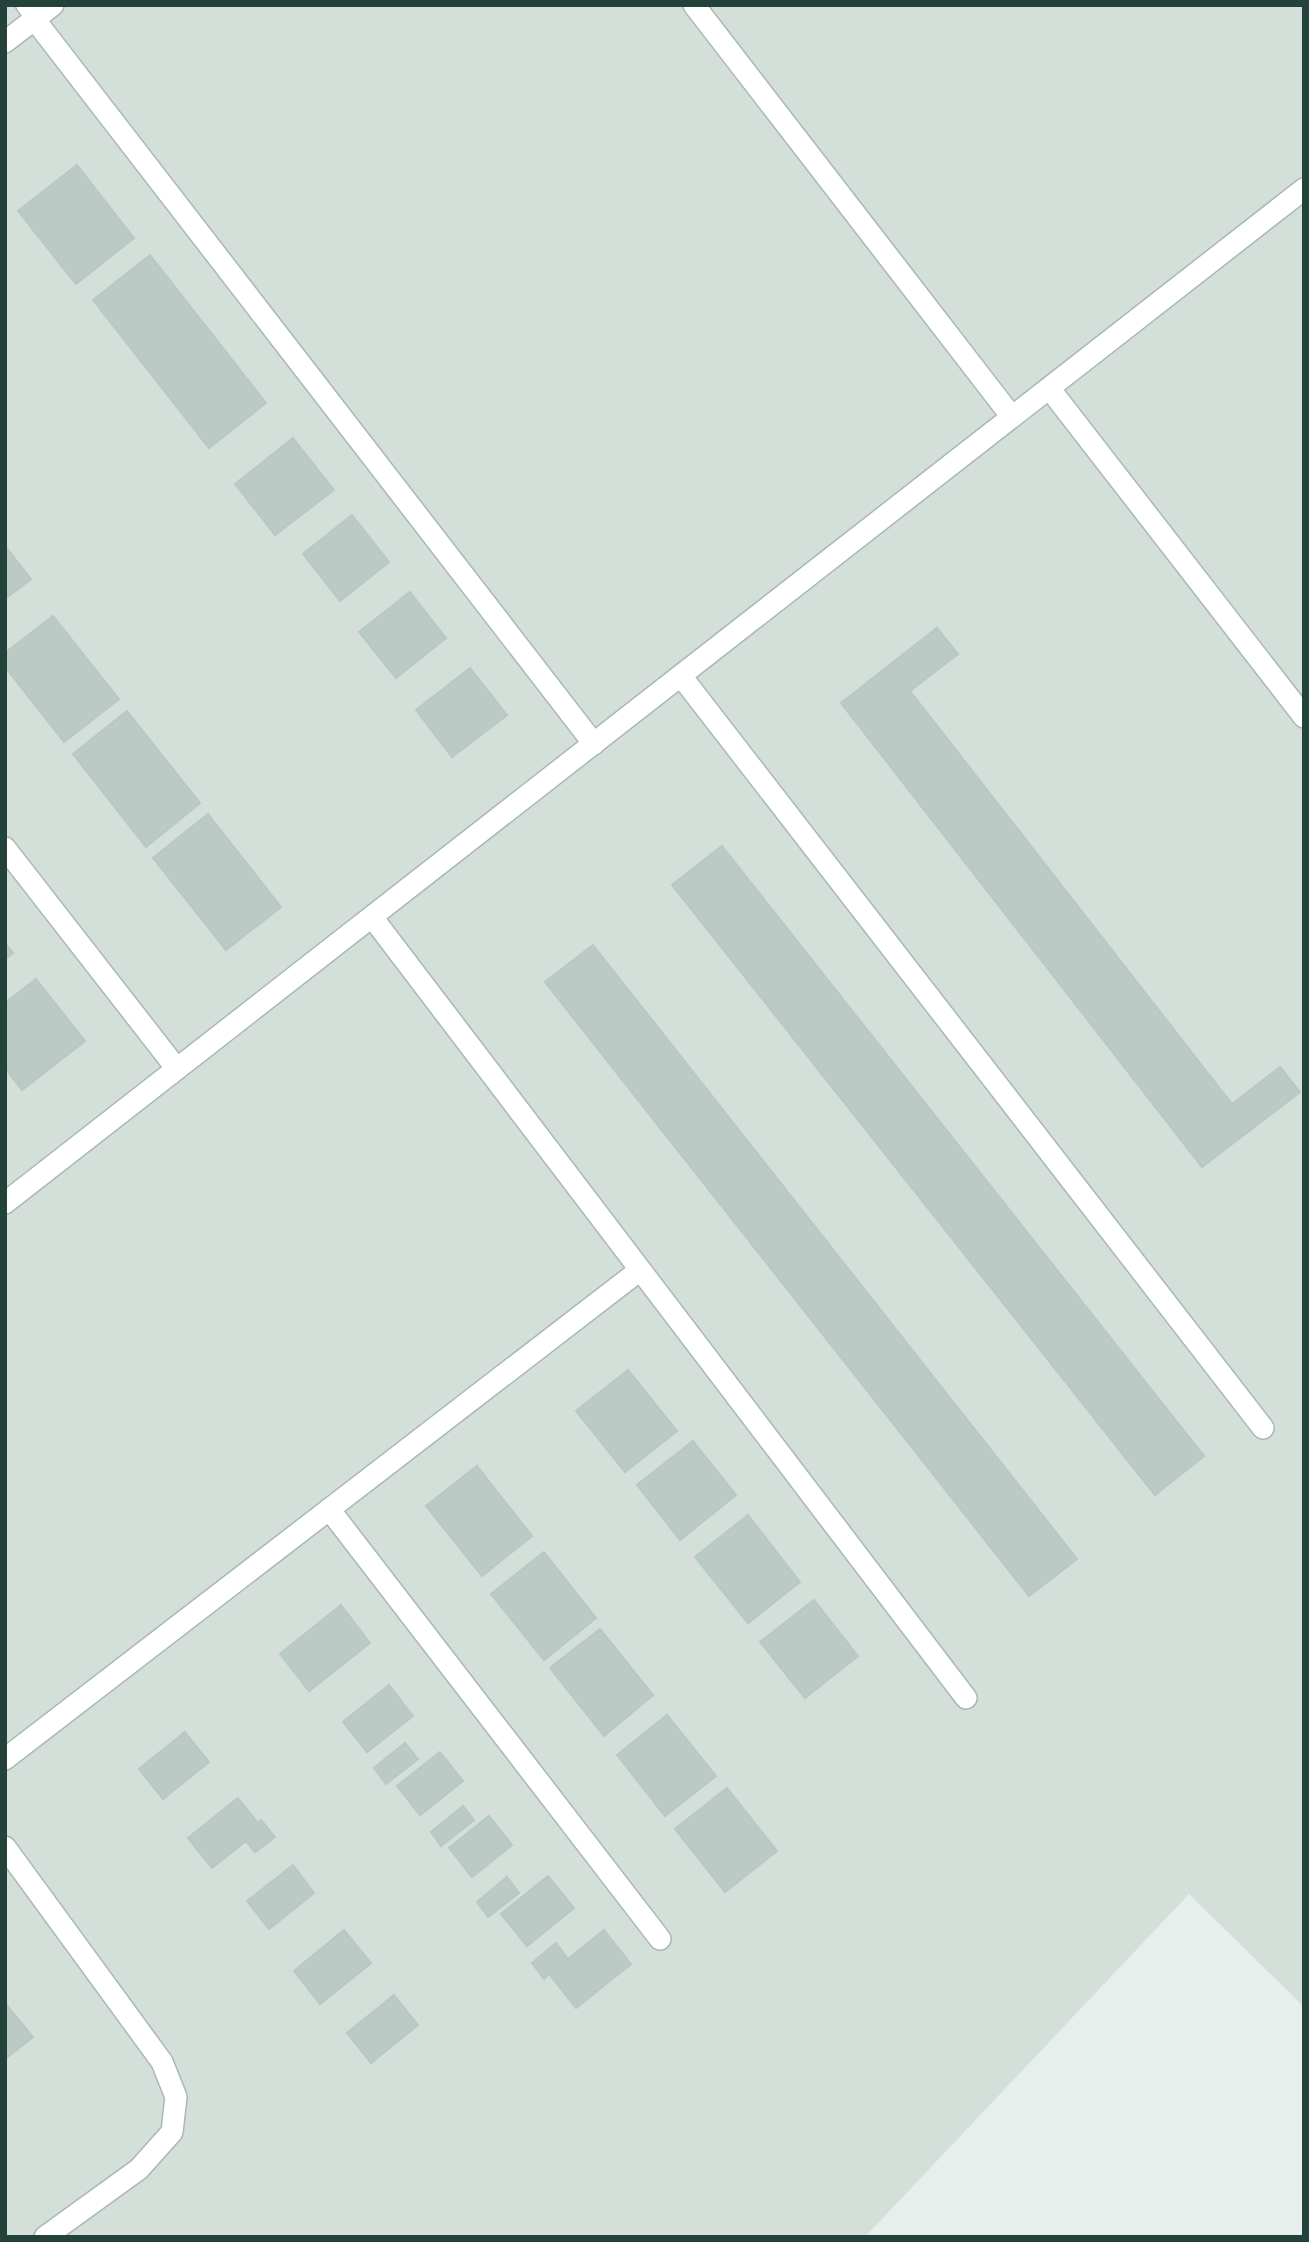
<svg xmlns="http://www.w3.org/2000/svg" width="1309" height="2242" viewBox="0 0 1309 2242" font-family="'Varela Round',sans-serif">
<rect width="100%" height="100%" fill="#e6efeb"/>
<path fill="#d4dfda" d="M5,5H1304V2007L1189,1894L865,2237H5Z"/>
<path fill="#bbcac5" stroke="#b7c9c3" stroke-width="2" d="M77,165L134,238L76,284L18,211Z
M150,255L266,403L209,448L93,300Z
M293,438L334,490L275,535L235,484Z
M352,515L389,562L340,601L303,554Z
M5,546L31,579L5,599Z
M410,592L446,638L396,678L359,632Z
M53,616L119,699L64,742L5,667V653Z
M937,628L958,654L910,691L1232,1104L1280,1067L1300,1092L1202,1167L841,703Z
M470,668L507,715L452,757L416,710Z
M127,711L200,803L146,847L73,754Z
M208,814L281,907L226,950L153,858Z
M722,846L1204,1456L1155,1495L672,885Z
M5,943L13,953L5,959Z
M593,945L1077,1559L1029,1596L545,982Z
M36,979L85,1041L22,1090L5,1068V1003Z
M628,1370L677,1431L625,1472L576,1411Z
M693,1441L736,1495L680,1540L637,1485Z
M477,1466L532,1536L482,1576L426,1506Z
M748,1515L800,1582L748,1623L695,1557Z
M544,1552L596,1618L544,1660L491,1594Z
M814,1600L858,1656L805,1698L760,1642Z
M341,1605L370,1643L309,1691L280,1654Z
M600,1629L653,1695L604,1736L550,1668Z
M389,1685L413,1716L367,1752L343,1722Z
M667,1715L716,1776L665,1816L617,1755Z
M185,1732L209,1762L163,1799L139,1769Z
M405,1743L418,1759L386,1784L374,1768Z
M440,1752L463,1781L420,1815L397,1786Z
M727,1788L777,1851L725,1892L675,1829Z
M238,1798L258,1823L261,1820L275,1837L255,1852L246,1841L212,1868L188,1838Z
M463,1806L474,1820L441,1846L431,1832Z
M489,1816L512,1845L472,1877L449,1848Z
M293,1865L314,1893L269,1929L247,1901Z
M548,1876L574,1908L527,1946L501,1914Z
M507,1877L519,1893L488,1917L477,1902Z
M344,1930L371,1963L320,2004L294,1971Z
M604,1930L631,1964L576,2008L549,1974L544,1979L532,1963L556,1943L568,1959Z
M394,1995L418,2025L371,2063L347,2033Z
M5,2003L33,2037L5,2059Z"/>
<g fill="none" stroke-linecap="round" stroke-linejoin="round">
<defs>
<path id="lane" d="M24,5L35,20"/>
<path id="street" d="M694,5L1012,417
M35,20L594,744
M5,42L53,5
M1049,388L1304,717
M681,676L1263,1428
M5,848L177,1069
M372,917L966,1698
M5,1203L1304,189
M329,1509L660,1939
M5,1759L640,1270
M5,1847L162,2062L176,2097L172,2132L139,2169L45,2237"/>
</defs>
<use href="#lane" stroke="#a8b8b3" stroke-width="19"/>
<use href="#street" stroke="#a8b8b3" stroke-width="24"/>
<use href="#lane" stroke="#fff" stroke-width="16"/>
<use href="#street" stroke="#fff" stroke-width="21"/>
</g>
<rect width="1309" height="2242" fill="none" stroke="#24423c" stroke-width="14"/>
</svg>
